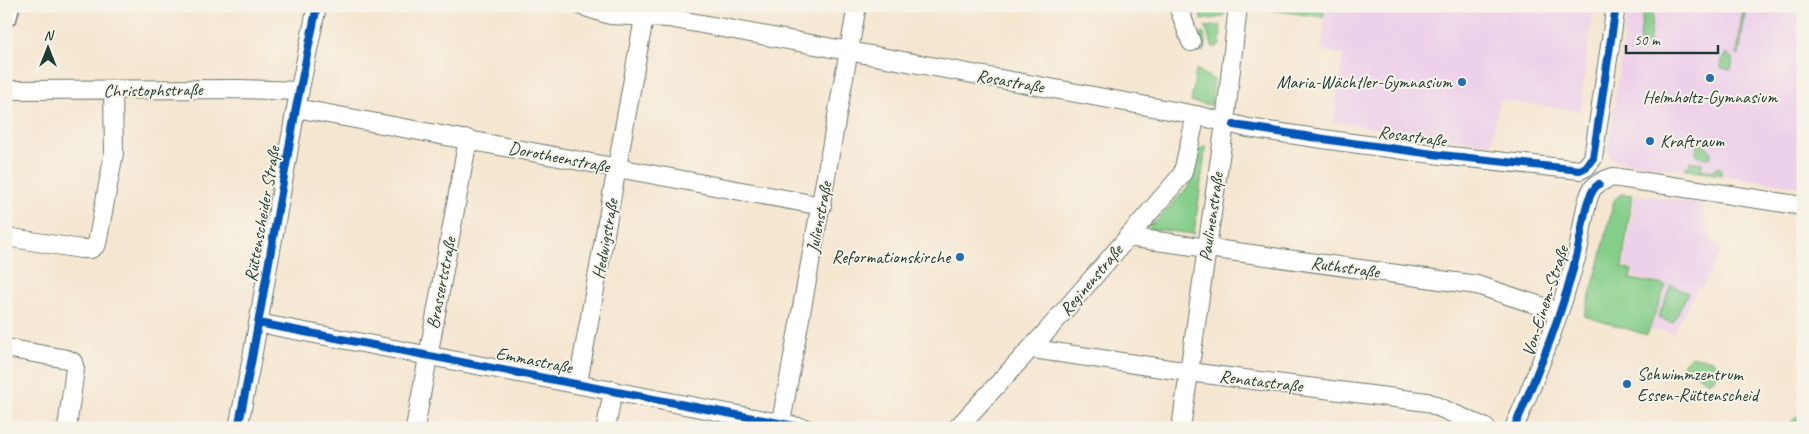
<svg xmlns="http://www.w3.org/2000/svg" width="1809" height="434" viewBox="0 0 1809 434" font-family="Caveat,sans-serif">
<rect width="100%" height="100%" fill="#f7f3e8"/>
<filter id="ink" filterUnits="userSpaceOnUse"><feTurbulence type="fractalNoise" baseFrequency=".02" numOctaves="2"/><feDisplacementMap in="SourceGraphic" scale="10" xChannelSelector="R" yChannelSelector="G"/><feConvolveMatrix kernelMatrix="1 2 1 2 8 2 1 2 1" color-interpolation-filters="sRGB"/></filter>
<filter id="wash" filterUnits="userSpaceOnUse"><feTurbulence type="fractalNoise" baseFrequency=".0096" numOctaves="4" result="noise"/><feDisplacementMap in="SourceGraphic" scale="20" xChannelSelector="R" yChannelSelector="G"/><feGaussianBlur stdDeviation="1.12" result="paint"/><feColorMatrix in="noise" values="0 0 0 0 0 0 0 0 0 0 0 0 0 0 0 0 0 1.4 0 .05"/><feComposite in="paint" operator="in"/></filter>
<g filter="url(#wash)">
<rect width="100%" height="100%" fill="#f5e6d0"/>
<path fill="#edd0e9" d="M1324,6H1594L1580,111L1499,100L1492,144L1333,122L1343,54L1321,51L1325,18L1323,17Z
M1628,6H1803V187L1615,160L1610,156L1608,150Z
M1635,194L1702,204L1705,226L1709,236L1720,249L1721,252L1701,288L1698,287L1673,334L1663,330L1650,331L1667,284L1632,277L1634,268L1624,267Z"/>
<path fill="#85ce8a" stroke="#52865f" d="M1197,6H1225L1224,17L1202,20Z
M1255,6H1324L1323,17L1255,8Z
M1644,6H1654L1649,45L1639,44Z
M1743,6H1746L1739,55H1737Z
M1221,25L1220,45L1217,47H1213L1205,27Z
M1203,32C1206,40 1209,48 1201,53L1197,45V38Z
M1726,53L1733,59L1731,70L1721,68L1722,60Z
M1196,69L1214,80L1211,105L1191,102Z
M1704,144L1711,151V157L1707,158L1698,156L1696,152L1697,145Z
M1206,146L1194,234L1150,229L1147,226L1148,222L1152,225L1191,184L1185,178L1191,154Z
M1690,161L1702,163L1701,169L1713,171L1716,167L1721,168V175L1685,170L1686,167H1689Z
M1621,194L1632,195L1622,268L1632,270L1630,279L1666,285L1647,335L1584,316L1600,260L1614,200Z
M1671,285L1688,293L1673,323L1658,318Z
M1691,356L1712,360L1720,369L1714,379L1708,382L1690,370L1682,369L1681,366Z
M1803,411V423L1798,428H1785Z"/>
</g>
<g filter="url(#ink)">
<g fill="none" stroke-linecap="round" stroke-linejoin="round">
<defs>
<path id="minor" d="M582,6L610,15L669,18L1196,115L1248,128L1337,141L1441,155L1580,170L1586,167L1593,158L1616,6
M1178,6L1191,42
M6,90L240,89L299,91
M296,108L822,206
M6,237L81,249H91L97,244L114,153L113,91
M1127,237L1477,285L1559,312
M258,323L805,428
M1033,347L1040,350L1189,372L1427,402L1486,428
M6,348L67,359L73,362L75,369L67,428
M578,383L644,18V7
M238,428L252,358L296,108L317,6
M415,428L468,139
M606,428L613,390
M780,428L857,6
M957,428L1046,332L1180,177L1183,172L1196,115
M1181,428L1225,123L1238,6
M1514,428C1539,371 1560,314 1577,255C1581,240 1585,198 1593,188C1598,182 1607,179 1613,177L1803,206"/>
<path id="major" d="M6,15L8,6"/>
</defs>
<use href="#minor" stroke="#6a786b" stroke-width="20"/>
<use href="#major" stroke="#6a786b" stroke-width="25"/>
<use href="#minor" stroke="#fff" stroke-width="18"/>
<use href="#major" stroke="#fff" stroke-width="22"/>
<defs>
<path id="cycleway" d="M1234,125L1337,141L1441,155L1580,170L1586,167L1593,158L1616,6
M258,323L805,428
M238,428L252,358L296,108L317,6
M1514,428C1539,370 1566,306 1579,244C1583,227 1585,193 1599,184"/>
</defs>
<use href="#cycleway" stroke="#f7f3e8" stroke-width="11"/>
<use href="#cycleway" stroke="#0057b8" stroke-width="8"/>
</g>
</g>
<g fill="#1f6fb2" stroke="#f7f3e8" stroke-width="2">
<circle cx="1710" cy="78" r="5"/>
<circle cx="1462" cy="82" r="5"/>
<circle cx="1650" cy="141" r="5"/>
<circle cx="960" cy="257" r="5"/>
<circle cx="1627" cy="384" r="5"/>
</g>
<g text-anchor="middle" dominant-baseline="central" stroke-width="4" stroke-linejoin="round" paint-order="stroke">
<g font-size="18" fill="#1f3d34" stroke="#f7f3e8">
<text transform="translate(1010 81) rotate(10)">Rosastraße</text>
<text transform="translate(153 90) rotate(-1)">Christophstraße</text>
<text transform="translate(1412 136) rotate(8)">Rosastraße</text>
<text transform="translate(559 157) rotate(11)">Dorotheenstraße</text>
<text transform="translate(262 214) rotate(-80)">Rüttenscheider Straße</text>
<text transform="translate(819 217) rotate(-79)">Julienstraße</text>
<text transform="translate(1211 217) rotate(-82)">Paulinenstraße</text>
<text transform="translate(605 239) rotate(-80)">Hedwigstraße</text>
<text transform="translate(1345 267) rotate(8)">Ruthstraße</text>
<text transform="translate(1091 280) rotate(-50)">Reginenstraße</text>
<text transform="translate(441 283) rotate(-79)">Brassertstraße</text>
<text transform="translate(1545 301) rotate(-72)">Von-Einem-Straße</text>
<text transform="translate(534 360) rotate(11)">Emmastraße</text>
<text transform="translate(1261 381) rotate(7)">Renatastraße</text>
</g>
<g font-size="18" fill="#1f3d34" stroke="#f7f3e8" text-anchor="end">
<text x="1452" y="82">Maria-Wächtler-Gymnasium</text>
<text x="1710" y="97" text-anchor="middle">Helmholtz-Gymnasium</text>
<text x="1660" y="141" text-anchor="start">Kraftraum</text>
<text x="950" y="257">Reformationskirche</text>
<text x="1637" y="374" text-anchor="start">Schwimmzentrum<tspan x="1637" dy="21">Essen-Rüttenscheid</tspan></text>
</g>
</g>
<rect width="1809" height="434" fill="none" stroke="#f7f3e8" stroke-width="25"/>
<g transform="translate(48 48)" stroke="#f7f3e8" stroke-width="4" paint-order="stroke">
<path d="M0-4L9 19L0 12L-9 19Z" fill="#1f3d34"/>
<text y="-8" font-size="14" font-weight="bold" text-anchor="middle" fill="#1f3d34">N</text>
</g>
<path d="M1626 45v8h92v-8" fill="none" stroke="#1f3d34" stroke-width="2.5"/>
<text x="1634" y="45" font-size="15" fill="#1f3d34" stroke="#f7f3e8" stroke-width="4" paint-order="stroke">50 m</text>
</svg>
